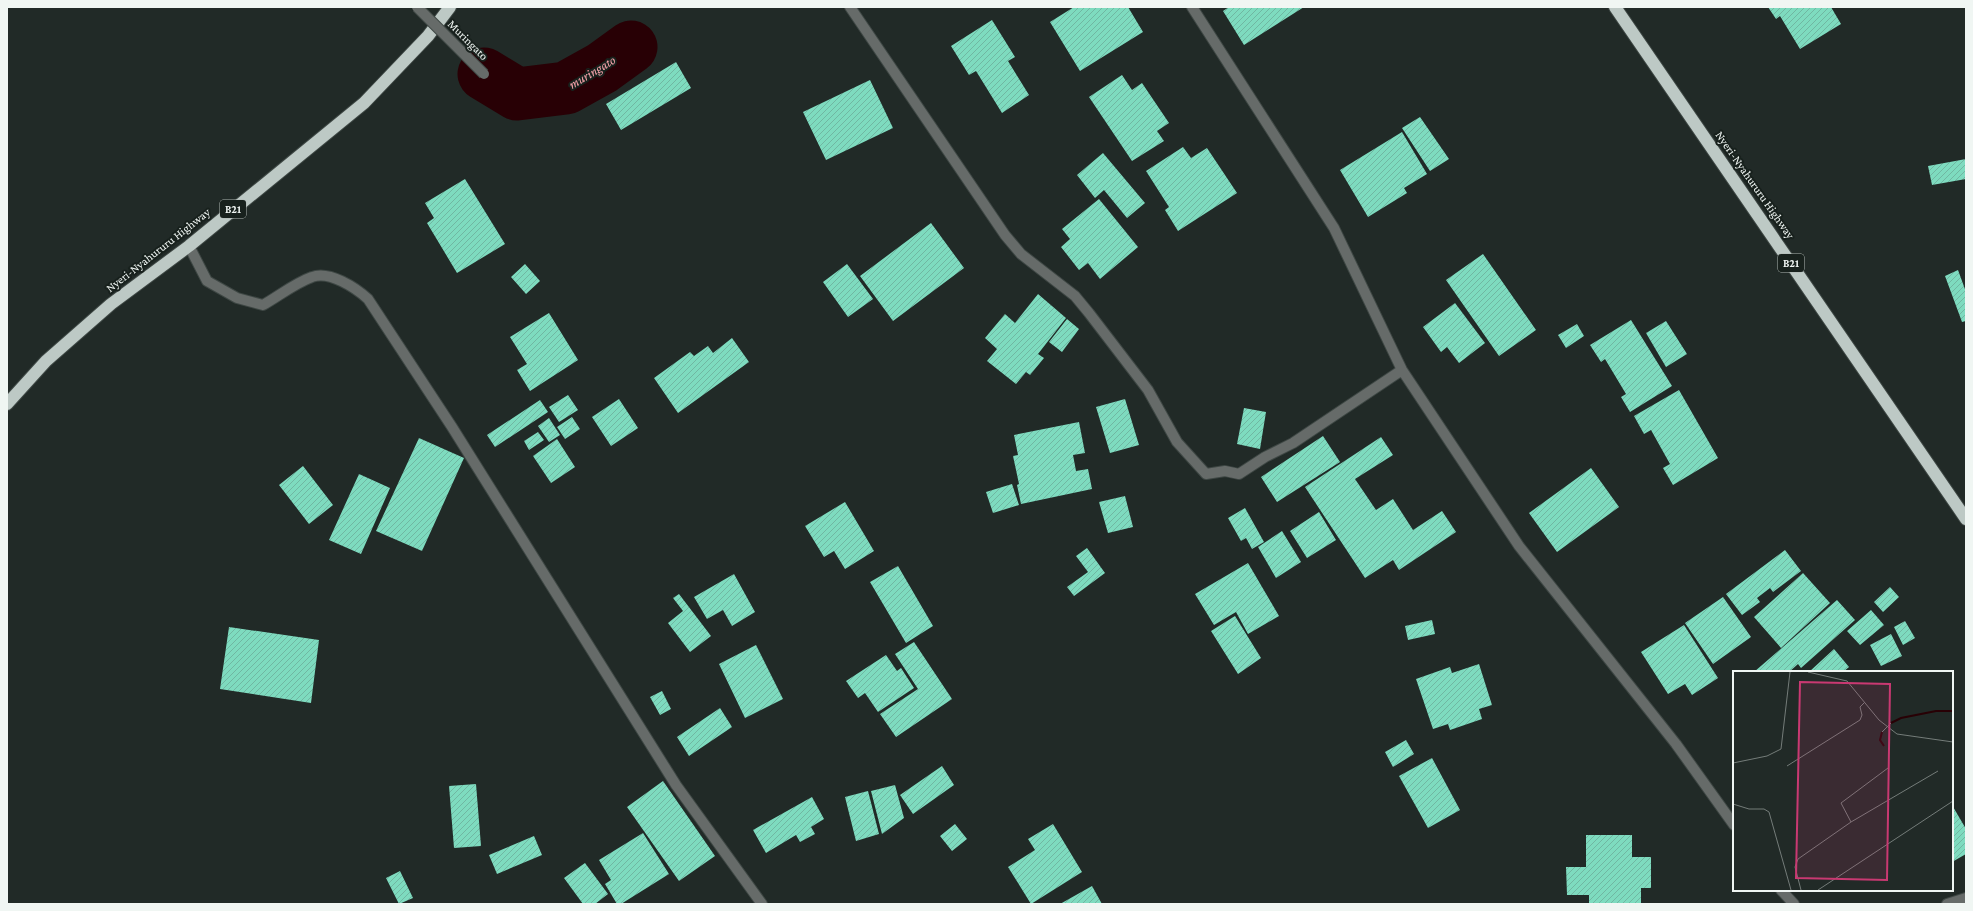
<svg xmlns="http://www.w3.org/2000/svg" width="1973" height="911" viewBox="0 0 1973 911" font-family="'Crimson Pro',serif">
<defs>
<pattern id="building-hatch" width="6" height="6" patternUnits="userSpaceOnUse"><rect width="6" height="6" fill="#7edbbf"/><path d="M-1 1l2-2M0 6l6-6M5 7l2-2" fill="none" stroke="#70b7a2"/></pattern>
</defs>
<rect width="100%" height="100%" fill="#212a27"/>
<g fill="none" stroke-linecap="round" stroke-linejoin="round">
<path stroke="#280005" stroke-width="53" d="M484,74L517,94L566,88L602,68L631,47"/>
</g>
<path fill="url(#building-hatch)" d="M1074,7H1128L1143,32L1080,71L1050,22Z
M1229,7H1304L1244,45L1223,11Z
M1768,7H1831L1841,24L1800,49L1780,16L1776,19Z
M992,20L1015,57L1008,61L1029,95L1002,113L976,71L969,75L951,46Z
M676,62L691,88L621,130L606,104Z
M1122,75L1132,90L1142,83L1169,123L1157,131L1164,141L1132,161L1089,97Z
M870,80L893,128L826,160L803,112Z
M1420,117L1449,159L1430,171L1402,128Z
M1402,132L1427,174L1404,188L1407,193L1368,217L1340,170Z
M1183,147L1191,158L1207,148L1237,193L1178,231L1165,210L1169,207L1146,171Z
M1103,153L1145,203L1127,218L1104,190L1095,198L1077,175Z
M1966,159V179L1932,185L1928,166Z
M465,179L505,244L457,273L427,223L434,218L425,203Z
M1099,199L1138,247L1100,279L1088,263L1079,270L1061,247L1070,239L1062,229Z
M931,223L964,268L893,321L860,276Z
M1483,254L1536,330L1499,356L1446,280Z
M525,264L540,281L526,294L511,277Z
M847,264L873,299L848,317L823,282Z
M1958,270L1966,292V321L1962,322L1945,276Z
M1038,294L1066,318L1038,354L1044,358L1030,375L1026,372L1016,384L987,361L997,349L985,338L1005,314L1015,323Z
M1455,303L1485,343L1459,363L1447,347L1441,352L1423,327Z
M549,313L578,360L530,391L517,370L527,364L510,337Z
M1067,319L1079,329L1062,352L1049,342Z
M1631,320L1672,386L1630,412L1621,397L1626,394L1605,359L1601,362L1590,345Z
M1666,321L1687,354L1666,367L1646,333Z
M1577,324L1584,336L1566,348L1558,335Z
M732,338L749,362L678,413L654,378L690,352L694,356L708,346L713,353Z
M1679,390L1718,458L1673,485L1663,468L1670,464L1651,430L1644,434L1634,416Z
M568,395L578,410L559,422L549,407Z
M619,399L638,428L611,446L592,417Z
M1125,399L1139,445L1110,453L1096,407Z
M540,400L548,412L495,447L487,435Z
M1244,408L1266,412L1260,449L1237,444Z
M572,417L580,429L565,439L557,427Z
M549,418L560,435L549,442L538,426Z
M1079,422L1085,453L1073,455L1076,471L1088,469L1092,489L1021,504L1017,485L1019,484L1013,456L1018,455L1014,435Z
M538,432L544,440L529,450L524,441Z
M1323,436L1340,462L1277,502L1261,477Z
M1381,437L1393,455L1355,479L1376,510L1393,499L1413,530L1442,511L1456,532L1399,570L1393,560L1365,578L1305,487Z
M419,438L464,458L422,551L376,531Z
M557,439L575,467L551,483L533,456Z
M303,466L333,505L309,524L279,485Z
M1591,468L1619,507L1557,552L1529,513Z
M359,474L390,488L361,554L329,540Z
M1012,484L1019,505L993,513L986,492Z
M1125,496L1133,527L1108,533L1099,502Z
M845,502L874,551L845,569L834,551L824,557L805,526Z
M1245,508L1264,542L1252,549L1246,538L1241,541L1228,518Z
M1319,512L1336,540L1307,558L1290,531Z
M1282,531L1301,562L1276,578L1258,547Z
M1087,548L1105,573L1074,596L1067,587L1088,572L1076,556Z
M1785,550L1801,571L1773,592L1770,588L1757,598L1760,602L1742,615L1726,594Z
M1248,563L1279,616L1248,634L1236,612L1214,625L1195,594Z
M898,566L933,626L906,643L870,582Z
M1803,573L1830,603L1781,648L1754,617Z
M734,574L755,612L732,626L723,610L707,619L694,597Z
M1890,587L1899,597L1883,612L1874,602Z
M679,594L711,636L690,652L668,623L683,611L673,598Z
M1723,597L1751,637L1713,664L1685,623Z
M1837,600L1855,620L1801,668L1798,664L1789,672H1754Z
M1871,610L1884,625L1860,645L1847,631Z
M1235,616L1261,658L1238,674L1211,631Z
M1432,620L1435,634L1408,640L1405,626Z
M1905,621L1915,638L1903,645L1894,627Z
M1684,625L1718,678L1692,695L1685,684L1668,694L1641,652Z
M229,627L319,640L311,703L220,689Z
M1891,634L1902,656L1881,666L1870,645Z
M914,642L952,699L896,737L880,714L918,689L895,654Z
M756,645L783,699L745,718L719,664Z
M1834,649L1849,667L1843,672H1809Z
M886,655L897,671L901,668L914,688L878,712L865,693L858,698L846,681Z
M1479,664L1492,705L1479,709L1482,719L1450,730L1448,724L1433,729L1416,679L1450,667L1452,673Z
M662,691L671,709L660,715L650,697Z
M720,708L732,727L689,756L677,737Z
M1406,740L1414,754L1393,767L1385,752Z
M1432,758L1460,810L1428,828L1399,776Z
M942,766L954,785L913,814L900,795Z
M663,781L715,856L679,881L627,807Z
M476,784L481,846L454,848L449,786Z
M895,785L904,818L882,834L871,791Z
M868,791L879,834L856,841L845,797Z
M812,797L824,819L811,827L815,834L800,842L796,835L766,853L753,830Z
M1952,805L1966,829V854L1952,862Z
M955,824L967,839L952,851L940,836Z
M1053,824L1082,872L1031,904L1008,867L1035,850L1028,839Z
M643,833L669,874L621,904H617L605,884L611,880L599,860Z
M1586,835H1632V857H1651V888H1641V904H1589V895H1567L1566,867H1586Z
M534,836L542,855L497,874L489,855Z
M585,863L608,894L595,904H583L564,878Z
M400,871L413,898L399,904L386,878Z
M1092,886L1102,904H1060Z"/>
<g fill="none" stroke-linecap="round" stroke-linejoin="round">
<defs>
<path id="minor" d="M850,7L1005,235L1021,254L1075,296L1089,313L1148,390L1177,442L1206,474L1225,471L1239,474L1265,457L1293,443L1402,370
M1192,7L1334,228L1402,370L1519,546L1676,744L1734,825
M189,246L207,281L237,298L263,305C279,296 295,283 312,277C329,270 356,288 368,299L452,427L676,785L762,904
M1781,890L1794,904
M1947,904L1966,898"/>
<path id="highway" d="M1615,7L1966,519
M7,404L46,361L111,304L189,246L364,103L428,36L450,7"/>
</defs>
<use href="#minor" stroke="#3e4744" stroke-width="12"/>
<use href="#highway" stroke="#3e4744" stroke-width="14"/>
<use href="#minor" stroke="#666b69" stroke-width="10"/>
<use href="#highway" stroke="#bdc9c5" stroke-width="12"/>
<defs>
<path id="minor-bridge" d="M417,7L484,74"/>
</defs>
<use href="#minor-bridge" stroke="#3e4744" stroke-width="12" stroke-linecap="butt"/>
<use href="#minor-bridge" stroke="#666b69" stroke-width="10"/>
</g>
<g text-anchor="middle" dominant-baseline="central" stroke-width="4" stroke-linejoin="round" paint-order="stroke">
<g fill="#18211d" stroke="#afb6b3" stroke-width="1">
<rect x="220" y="200" width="26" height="18" rx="3"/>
<rect x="1778" y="254" width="26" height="18" rx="3"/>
</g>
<g font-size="11" font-weight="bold" fill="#f0f6f3">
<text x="233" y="209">B21</text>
<text x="1791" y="263">B21</text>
</g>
<g font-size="12" fill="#f0f6f3" stroke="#18211d">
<text transform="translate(468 40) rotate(45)">Muringato</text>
<text transform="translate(1755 185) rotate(55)">Nyeri-Nyahururu Highway</text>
<text transform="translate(158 250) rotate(-38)">Nyeri-Nyahururu Highway</text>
</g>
<g font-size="13" font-style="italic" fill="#fea7af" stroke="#18211d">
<text transform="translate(592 72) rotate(-31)">muringato</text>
</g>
</g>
<g transform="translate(1733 671)">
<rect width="220" height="220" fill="#212a27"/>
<path fill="none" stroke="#280005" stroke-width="2" d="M158,52L168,47L203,40H220M149,61L147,69L151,75"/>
<path fill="none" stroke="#747c79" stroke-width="1" d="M75,1L114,10L146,49L164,63L220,71M149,61L158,52M0,92L34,85L48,78L57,1M54,95L127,49L129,44L127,36L132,31M0,133L16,138H31L36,141L58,219M118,151L108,132L155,97M68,219L62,196L65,188L118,151L205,100M85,219L220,130"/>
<path fill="#c93972" fill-opacity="0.15" stroke="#c93972" stroke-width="2" d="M67,11L157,13L154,209L63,207Z"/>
<rect width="220" height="220" fill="none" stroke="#f0f6f3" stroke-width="2"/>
</g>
<rect width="1973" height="911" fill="none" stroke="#f0f6f3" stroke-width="16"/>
</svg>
